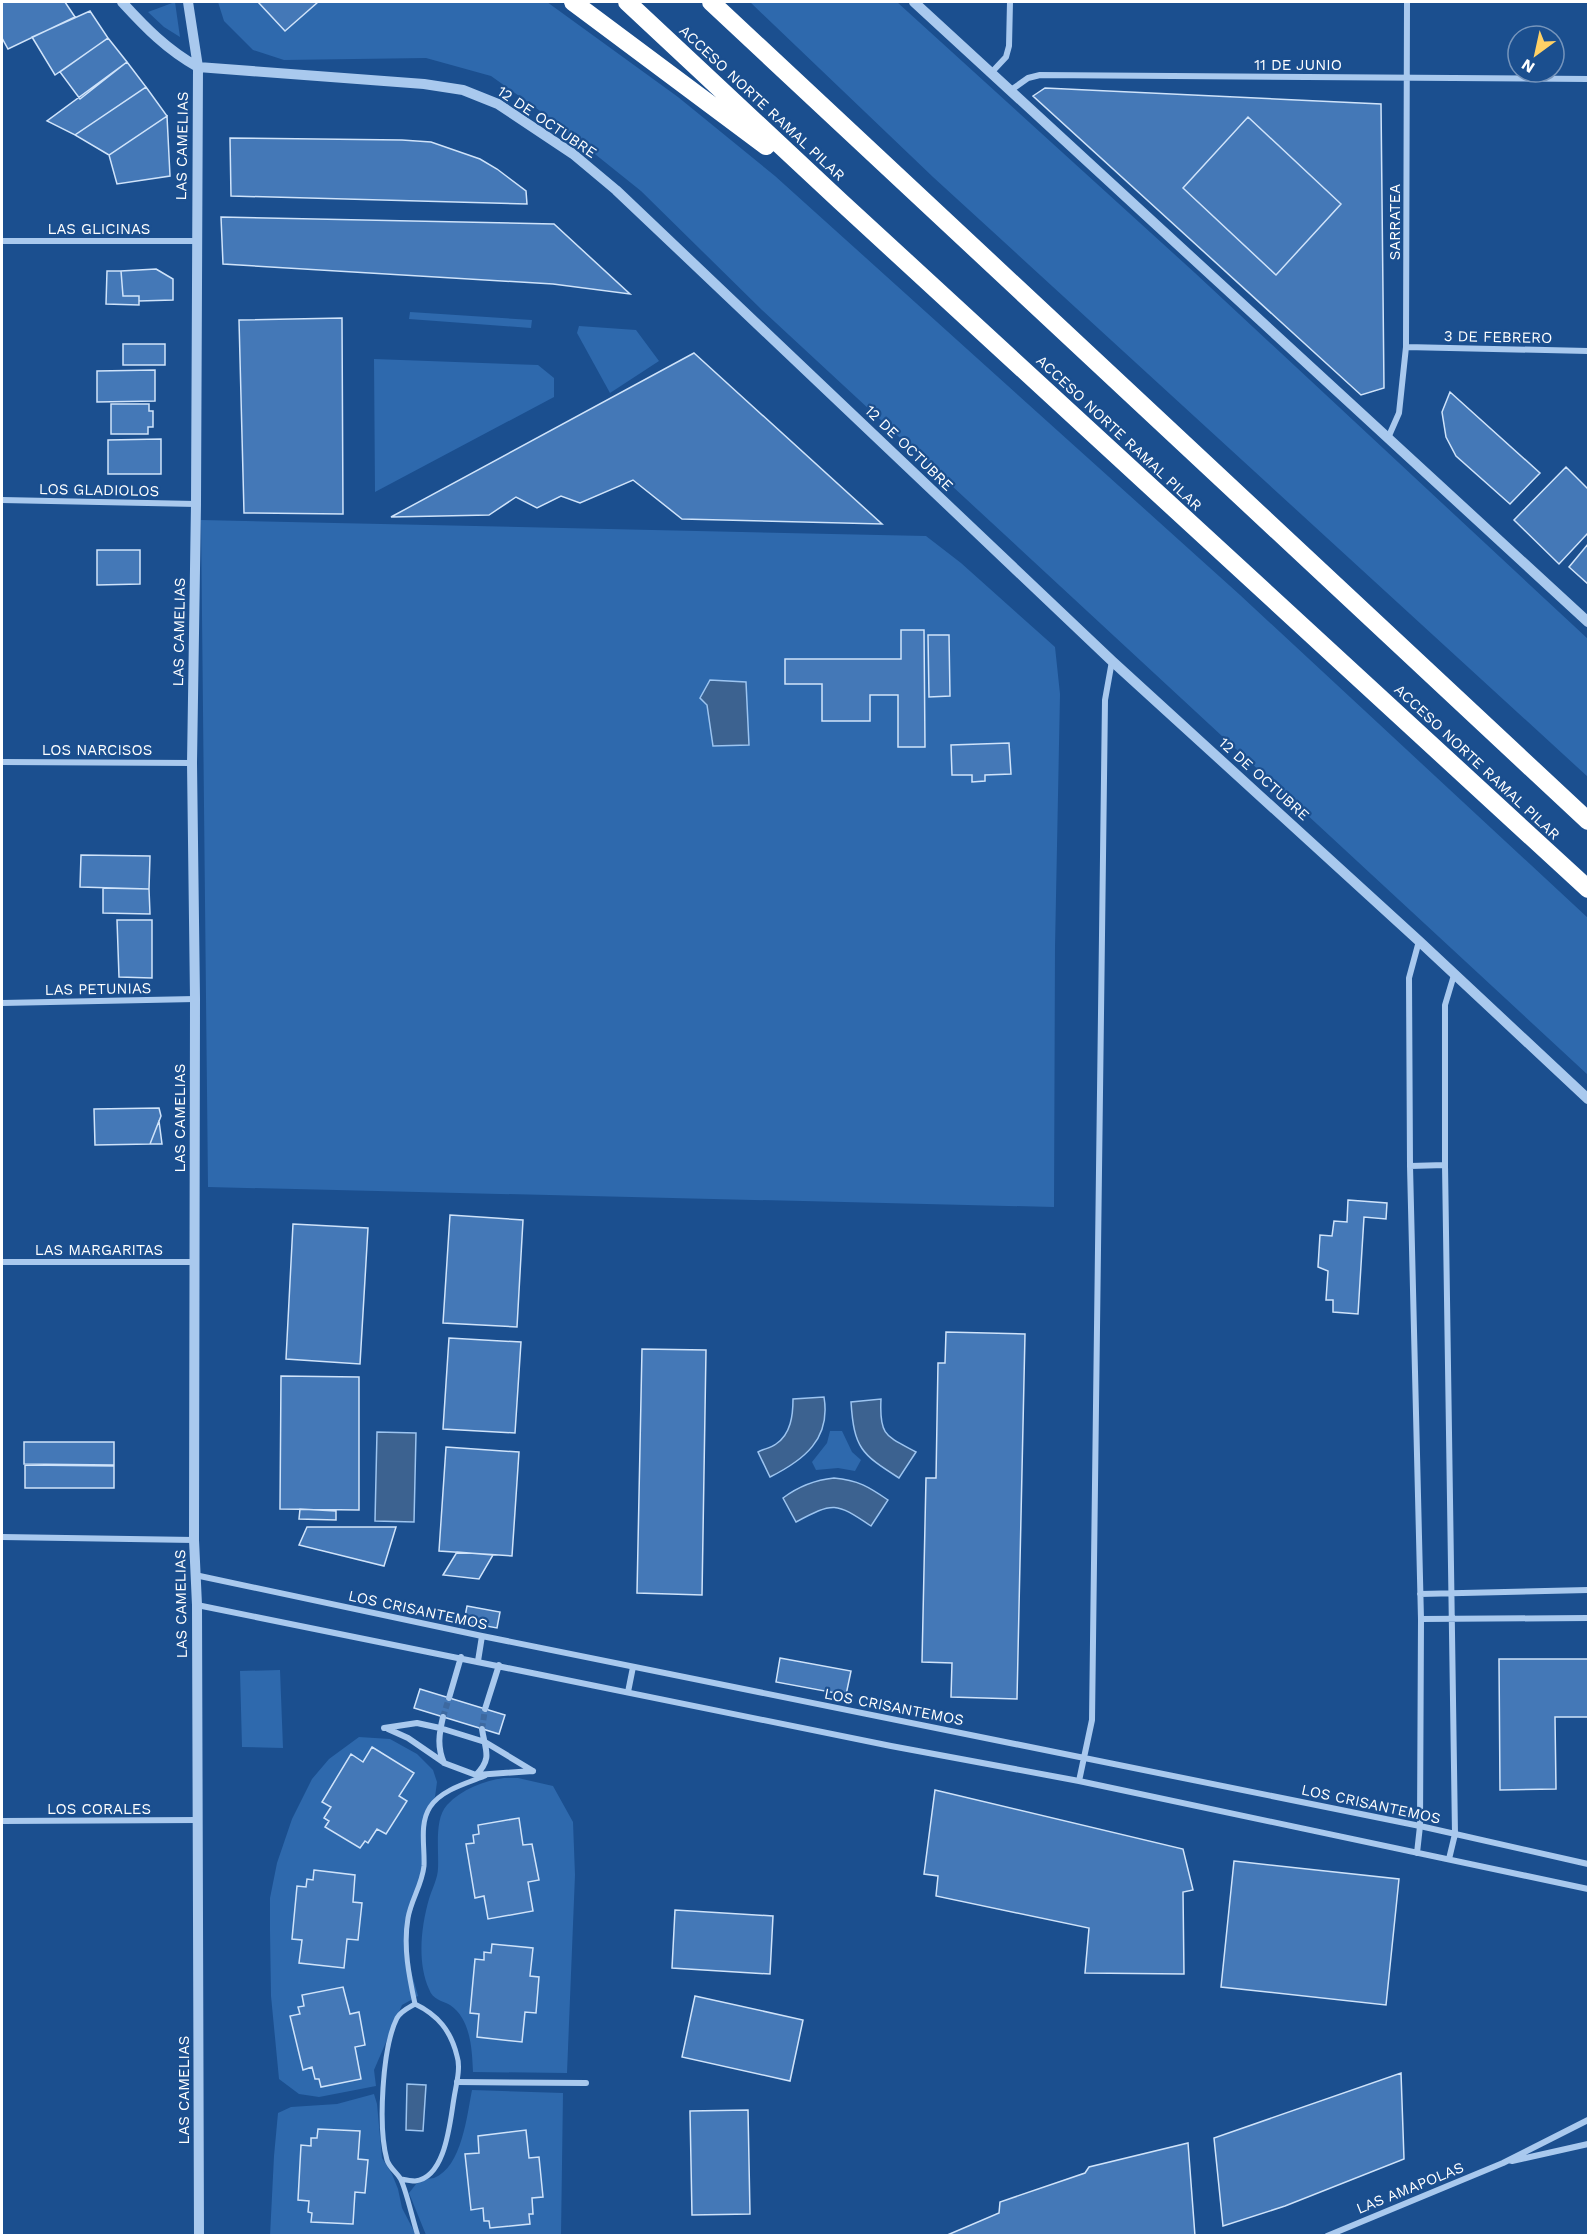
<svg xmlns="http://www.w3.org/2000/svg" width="1590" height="2237" viewBox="0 0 1590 2237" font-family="'Work Sans',sans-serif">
<rect width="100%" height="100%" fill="#1b4f8f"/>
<path fill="#2e69ad" d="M175,2L180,37L164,27L148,12Z
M218,2H547L678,97L775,176L1240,595L1588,918V1075L762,310L641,191L550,118L491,76L426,58L284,60L253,50L224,21Z
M750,2H897L1195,273L1588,639V777L933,177Z
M410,312L532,320L531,328L409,319Z
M579,326L636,330L659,361L610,393L577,333Z
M374,359L538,365L554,378V397L375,492Z
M201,520L926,536L961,563L1055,647L1060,694L1055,948L1054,1207L208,1187Z
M830,1431H842L852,1452L861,1460L855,1471L838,1468L816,1470L812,1462L827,1443Z
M280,1670L283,1748L242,1747L240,1671Z
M359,1737L390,1739L417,1754L433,1770L437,1782L435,1797L429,1808L424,1827L422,1877L407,1928V1957L418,1996L402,2005L374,2070L376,2086L319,2097L299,2094L279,2079L271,1996L270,1931V1898L277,1863L292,1819L312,1779L329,1759Z
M504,1778H518L553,1786L573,1822L575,1875L567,2073L473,2072C472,2050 471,2019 450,2005C441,2000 433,2000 429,1989C417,1962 421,1927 429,1899C432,1889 438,1878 438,1868C439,1850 434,1819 447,1805C462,1789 483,1781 504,1778Z
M472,2090L563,2093L561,2235H426L409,2193L420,2179C424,2179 430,2179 434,2178C462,2167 467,2115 472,2090Z
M374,2094L377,2104L382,2158L392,2174L398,2189L402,2208L416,2235L270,2236L274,2156L278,2113L291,2107L337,2104Z"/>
<path fill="#3c6290" stroke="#9cc4f0" stroke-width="1.5" d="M710,680L746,682L749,745L713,746L707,705L700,698Z
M824,1397C831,1439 804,1460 770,1477L758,1452C763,1449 771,1448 776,1444C791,1434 793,1415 793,1399Z
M881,1399C879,1436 886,1436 916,1452L899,1478C861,1454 854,1448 851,1402Z
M377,1432L416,1433L414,1522L375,1521Z
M834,1478C858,1480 869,1487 888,1500L871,1526C835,1502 834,1502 796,1522L783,1498C799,1486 814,1480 834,1478Z
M407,2084L426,2085L423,2131L406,2130Z"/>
<path fill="#4478b7" stroke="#cfe3fa" stroke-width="1.5" d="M2,2H65L75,17L8,49L2,38Z
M258,2H318L285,31Z
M90,11L108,38L55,75L32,37Z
M108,38L127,62L80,99L60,72Z
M127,62L146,87L75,135L47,121Z
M146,87L167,116L109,155L75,135Z
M1045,88L1381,104L1384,388L1361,395L1033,96Z
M167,116L170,176L117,184L109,155Z
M1248,117L1341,204L1276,275L1183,188Z
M230,138L402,140L431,142L480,159L497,169L526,191L527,204L231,196Z
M221,217L554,224L630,294L553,284L223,264Z
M156,269L173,279V300L139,301V296H123L121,271Z
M107,271H121L123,296H139V305L106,304Z
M342,318L343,514L244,513L239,320Z
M123,344H165V365H123Z
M694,353L882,524L682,519L633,480L580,503L561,496L537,508L516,497L489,515L391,517Z
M155,370V401L97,402V371Z
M1450,392L1540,473L1510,504L1456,456L1446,437L1442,412Z
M111,404H149V411H153V427H148V434H111Z
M161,439V474H108V440Z
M1566,467L1588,489V533L1559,564L1514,520Z
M1588,544V584L1569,567Z
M97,550H140V584L97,585Z
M901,630H924L925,747H898V695H870V721H822V684H785V659H901Z
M928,635H949L950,696L929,697Z
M1009,743L1011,774L985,775V781L972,782V775H952L951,745Z
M81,855L150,856L149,889L80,887Z
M103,888L149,889L150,914L103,913Z
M117,920H152V978L119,977Z
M159,1108L161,1116L150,1144L95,1145L94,1109Z
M159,1121L162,1144H150Z
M1348,1200L1387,1203L1386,1219L1364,1217L1358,1314L1333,1312V1300H1326L1328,1271L1318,1267L1320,1235L1332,1236L1334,1221L1347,1222Z
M450,1215L523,1220L517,1327L443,1323Z
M293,1224L368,1228L360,1364L286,1359Z
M946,1332L1025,1334L1017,1699L951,1697L952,1663L922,1662L926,1478H936L938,1363H945Z
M449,1338L521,1342L515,1433L443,1429Z
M642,1349L706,1350L702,1595L637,1593Z
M281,1376L359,1377V1510L280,1509Z
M24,1442H114V1465L24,1464Z
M446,1447L519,1452L512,1556L439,1551Z
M25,1465L114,1466V1488H25Z
M300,1509L336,1511V1520L299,1519Z
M307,1527H396L384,1566L299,1545Z
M457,1552L493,1555L479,1579L443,1575Z
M467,1606L500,1612L497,1628L464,1622Z
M780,1658L851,1671L846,1695L776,1682Z
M1499,1659H1588V1717H1555L1556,1789L1500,1790Z
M420,1689L505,1715L499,1734L414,1708Z
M372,1747L414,1773L399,1796L407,1801L386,1834L377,1829L368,1843L365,1841L360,1848L325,1827L329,1821L324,1818L331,1807L322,1802L351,1754L363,1762Z
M935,1790L1183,1849L1193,1890L1183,1892L1184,1974L1085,1973L1089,1928L936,1896L938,1876L924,1874Z
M519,1818L523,1845L532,1844L539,1880L528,1882L533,1911L488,1919L484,1896L475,1898L466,1844L474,1843L473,1835L479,1834L478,1825Z
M1234,1861L1399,1879L1386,2005L1221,1987Z
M314,1870L355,1875L353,1902L362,1903L358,1940L347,1939L344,1968L299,1963L302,1940L292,1939L297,1886L306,1887L307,1879L313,1880Z
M675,1910L773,1916L770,1974L672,1968Z
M492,1944L533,1948L530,1976L539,1977L536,2013L525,2012L522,2042L477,2037L479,2014L470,2013L475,1959L484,1960V1952L491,1953Z
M343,1987L350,2014L359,2012L365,2045L355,2047L361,2079L321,2087L319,2079H315L312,2067L303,2070L290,2016L300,2014L298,2007L304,2006L302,1995Z
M695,1996L803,2020L790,2081L682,2057Z
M1401,2073L1404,2159L1285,2206L1223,2226L1214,2138Z
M748,2110L750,2214L692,2215L690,2111Z
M318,2129L360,2131L358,2159L368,2160L365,2193L355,2192L353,2224L311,2222L312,2213L308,2212L309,2201L298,2200L301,2145L311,2146V2138H317Z
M526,2130L529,2158L539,2157L543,2197L532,2198L533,2214H529L530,2224L490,2228L489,2221H484L483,2208L471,2210L465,2154L479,2153L478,2136Z
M1188,2143L1195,2236H945L999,2213L1000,2202L1085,2173L1089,2167Z"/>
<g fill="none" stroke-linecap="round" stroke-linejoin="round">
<path stroke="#3d69a0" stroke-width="6" stroke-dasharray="6 3" stroke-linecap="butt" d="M443,1717L449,1698
M482,1729L485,1709"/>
<path stroke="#a9c9ee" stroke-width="5" d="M401,2179C406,2180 411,2181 415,2181C446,2178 450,2121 454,2098C456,2085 461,2068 457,2056C451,2031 438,2015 415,2004
M418,2236C413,2222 406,2188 400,2178C396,2172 389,2167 387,2160C378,2128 382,2048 397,2018C401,2011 408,2008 415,2004C409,1976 403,1947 408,1918C411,1900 422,1885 424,1866C425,1847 419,1824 430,1807C441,1790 467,1783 485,1776"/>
<path stroke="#a9c9ee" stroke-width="6" d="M992,72L1006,57L1009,46L1010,2
M1011,90L1028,78L1040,75L1588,79
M2,241H196
M1406,347L1588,351
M1388,438L1399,413L1406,347L1407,2
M2,500L196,504
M2,762L192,763
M2,1003L195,999
M1410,1166L1445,1165
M2,1262H196
M2,1537L194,1540
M195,1575L482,1636L1420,1826L1588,1864
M1420,1594L1588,1590
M197,1605L891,1746L1079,1781L1588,1889
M1421,1619L1588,1618
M478,1661L482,1636
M628,1692L633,1667
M449,1698L461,1657
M485,1709L499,1665
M443,1717C439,1734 437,1747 444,1763L476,1775C493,1758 485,1750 482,1729
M384,1728L417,1723L440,1728L485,1742L533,1771
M388,1729L408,1738L443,1762
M476,1775L533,1771
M1079,1781L1092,1720L1105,700L1112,661
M2,1821L198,1820
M1417,1853L1420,1826L1421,1619L1410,1166L1409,978L1419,941
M1449,1859L1455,1834L1445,1165V1005L1454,975
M457,2082L586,2083
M1512,2161L1588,2144
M1327,2236L1503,2163L1588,2120"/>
<path stroke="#a9c9ee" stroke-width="10" d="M122,2C145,27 167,50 198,67L424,84L463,90L498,104L573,154L616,190L1112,661L1419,941L1588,1099
M188,2L198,67L196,504L192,763L195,999L194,1540L197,1605L199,2236
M914,2L1588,622"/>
<path stroke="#fff" stroke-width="18" d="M573,2L766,146
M627,2L840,201L1588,889
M711,2L1588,821"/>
</g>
<g text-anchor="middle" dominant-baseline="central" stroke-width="4.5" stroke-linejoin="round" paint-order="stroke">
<g font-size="15" fill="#fff" stroke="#1b4f8f">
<text x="1298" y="65">11 DE JUNIO</text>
<text transform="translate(762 103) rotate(43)">ACCESO NORTE RAMAL PILAR</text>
<text transform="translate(547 122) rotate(34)">12 DE OCTUBRE</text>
<text transform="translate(182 146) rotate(-89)">LAS CAMELIAS</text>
<text transform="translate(1395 222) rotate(-90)">SARRATEA</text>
<text x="99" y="229">LAS GLICINAS</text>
<text transform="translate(1498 337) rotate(1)">3 DE FEBRERO</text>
<text transform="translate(1119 433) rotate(43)">ACCESO NORTE RAMAL PILAR</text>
<text transform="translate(909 448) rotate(44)">12 DE OCTUBRE</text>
<text transform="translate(99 490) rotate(1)">LOS GLADIOLOS</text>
<text transform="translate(179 632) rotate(-89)">LAS CAMELIAS</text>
<text x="97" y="750">LOS NARCISOS</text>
<text transform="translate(1477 762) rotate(43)">ACCESO NORTE RAMAL PILAR</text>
<text transform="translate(1264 779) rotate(42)">12 DE OCTUBRE</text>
<text transform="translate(98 989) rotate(-1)">LAS PETUNIAS</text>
<text transform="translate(180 1118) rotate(-90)">LAS CAMELIAS</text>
<text x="99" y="1250">LAS MARGARITAS</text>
<text transform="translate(181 1604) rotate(-91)">LAS CAMELIAS</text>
<text transform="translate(418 1610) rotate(12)">LOS CRISANTEMOS</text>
<text transform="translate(894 1707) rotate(11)">LOS CRISANTEMOS</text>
<text transform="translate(1371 1804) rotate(12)">LOS CRISANTEMOS</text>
<text x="99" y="1809">LOS CORALES</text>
<text transform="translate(184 2090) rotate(-90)">LAS CAMELIAS</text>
<text transform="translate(1410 2188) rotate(-22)">LAS AMAPOLAS</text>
</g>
</g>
<rect width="1590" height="2237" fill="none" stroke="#ffffff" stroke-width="6"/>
<g transform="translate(1536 54) rotate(213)"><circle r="28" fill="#1b4f8f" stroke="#7695bc" stroke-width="1.5"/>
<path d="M0-4.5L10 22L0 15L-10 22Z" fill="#ffd166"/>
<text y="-9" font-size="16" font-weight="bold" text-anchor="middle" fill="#ffffff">N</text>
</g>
</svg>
